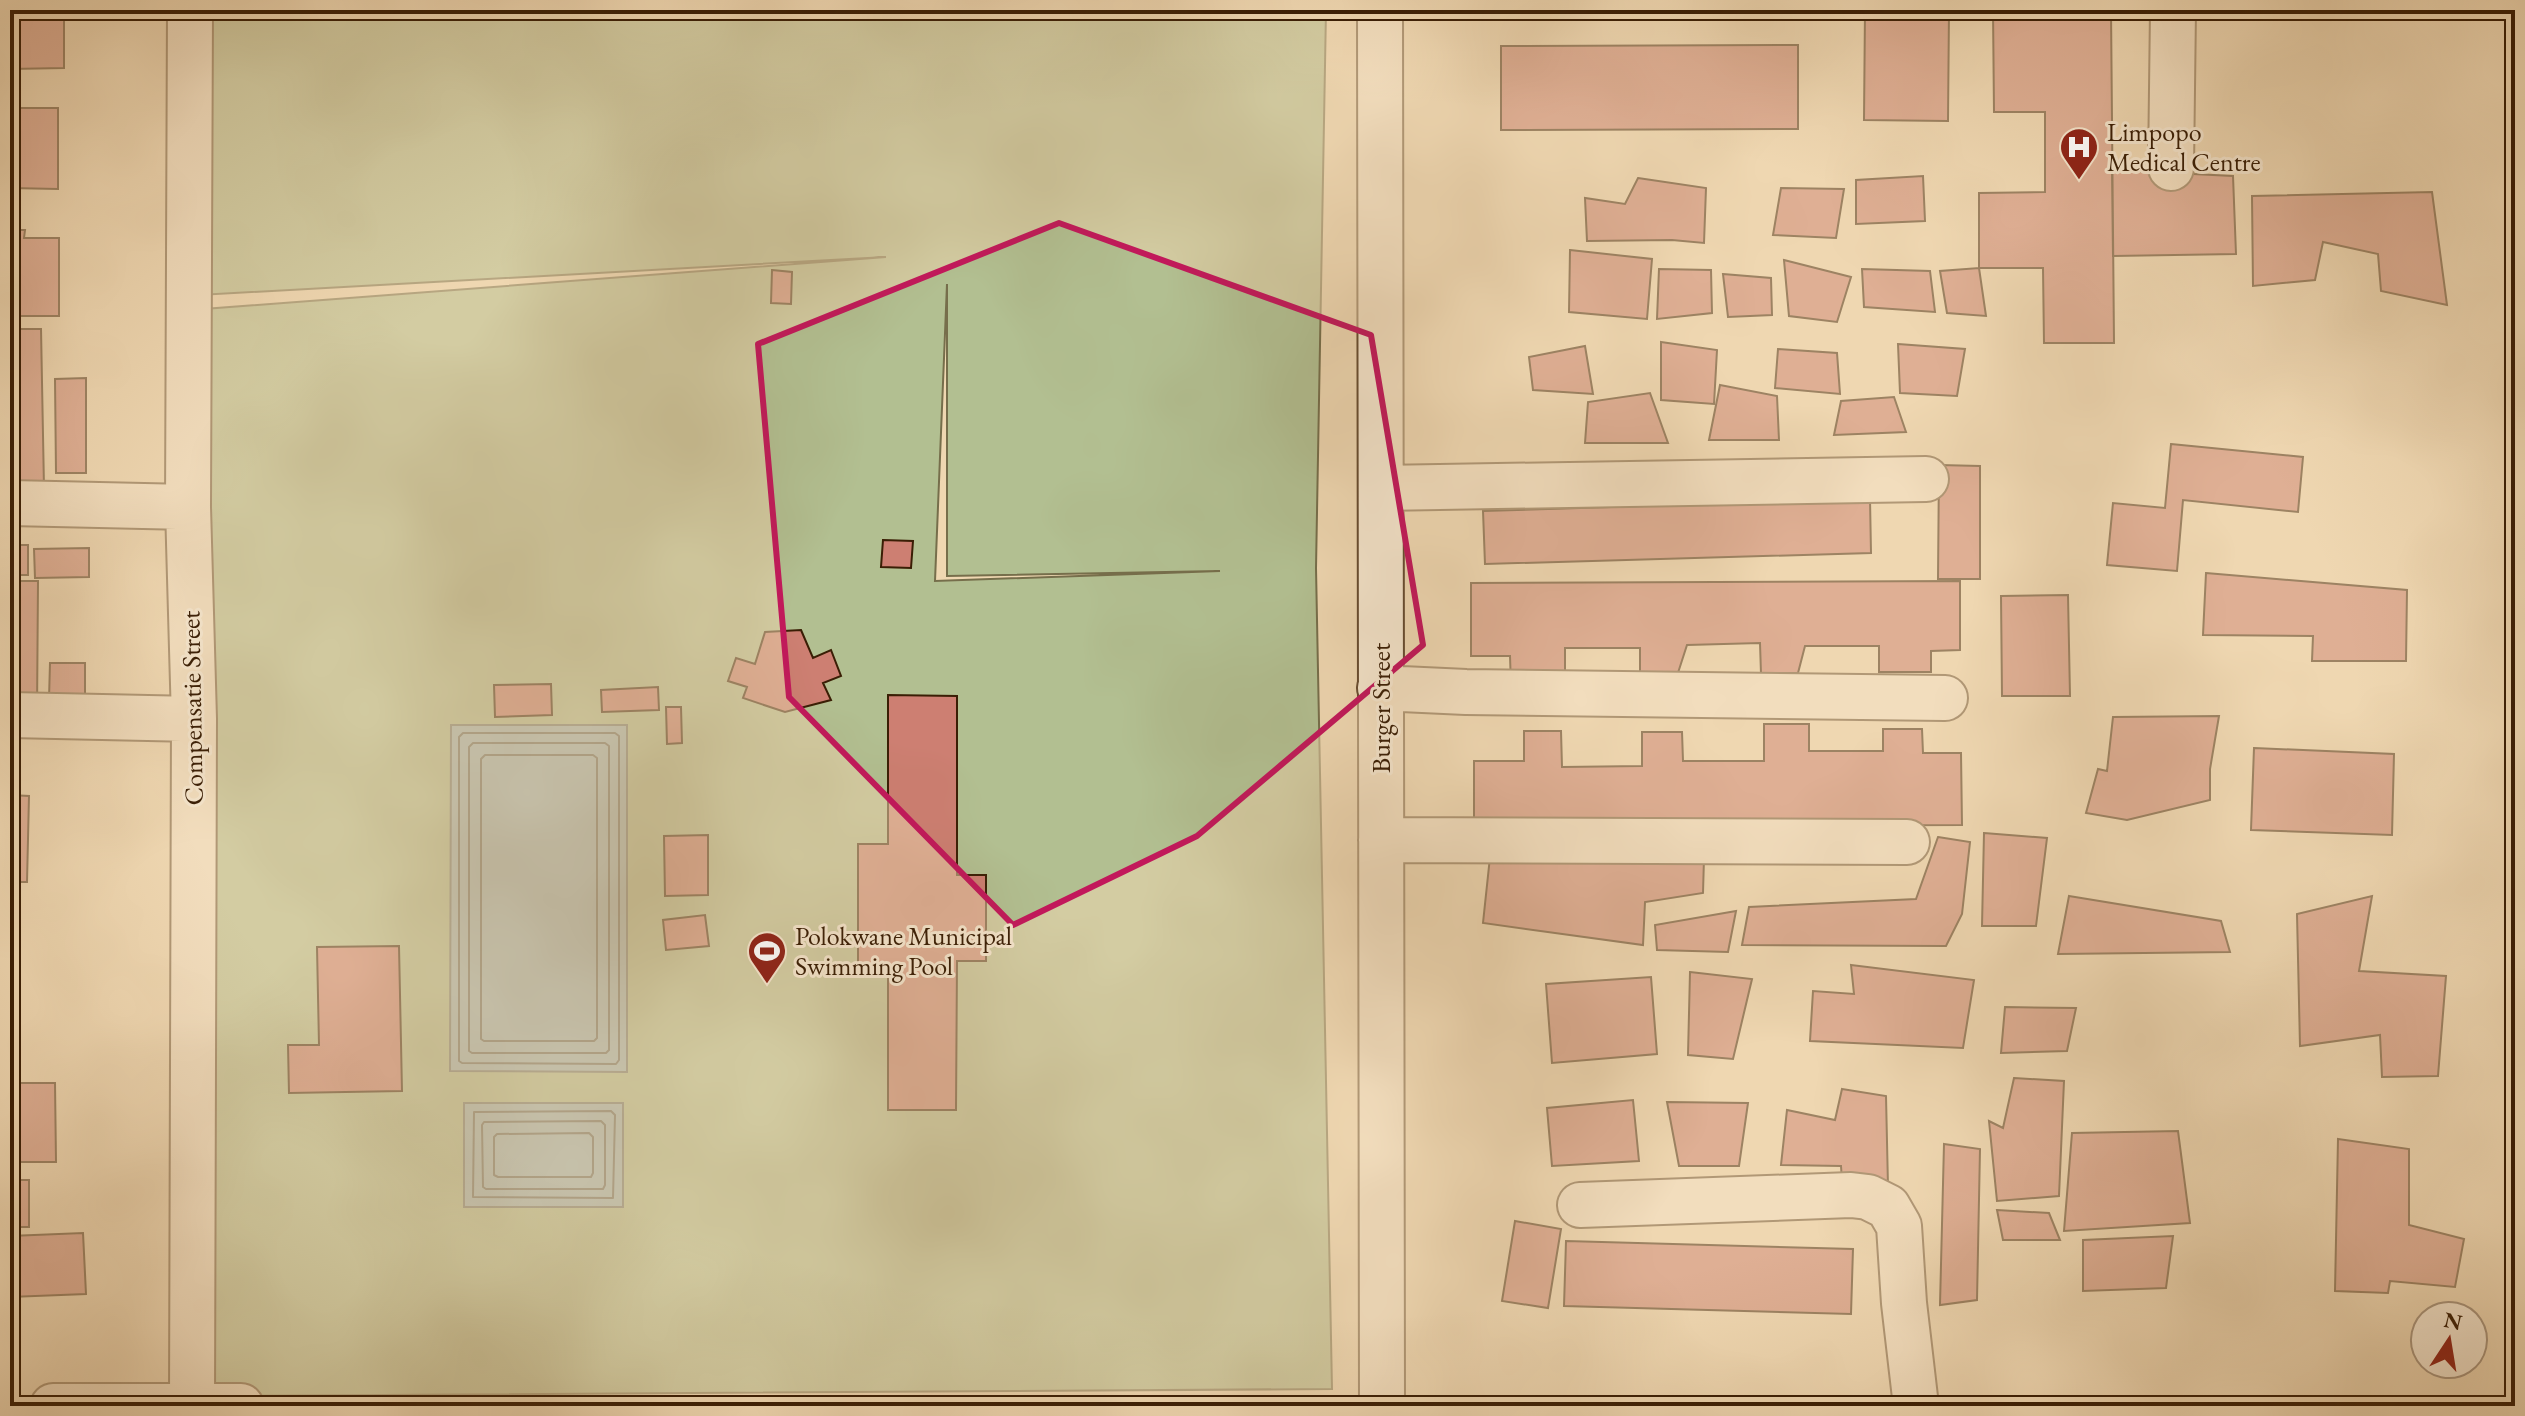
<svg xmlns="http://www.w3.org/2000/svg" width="2525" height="1416" viewBox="0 0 2525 1416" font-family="'EB Garamond',serif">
<rect width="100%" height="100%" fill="#efd7b1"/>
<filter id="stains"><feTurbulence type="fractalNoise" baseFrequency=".0025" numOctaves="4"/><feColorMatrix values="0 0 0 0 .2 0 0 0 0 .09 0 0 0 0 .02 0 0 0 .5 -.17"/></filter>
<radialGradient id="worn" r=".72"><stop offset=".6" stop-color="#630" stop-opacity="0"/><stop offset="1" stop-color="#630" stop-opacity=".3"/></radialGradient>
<path fill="#b2bf91" stroke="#766e4b" stroke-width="2" fill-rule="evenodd" d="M198,10H1326L1316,568L1332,1389L212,1396L204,309L886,257L199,295ZM947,284V576L1220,571L935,581Z"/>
<path fill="#9fb7b7" stroke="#777a70" stroke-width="2" d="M451,725H627V1072L450,1071Z
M464,1103H623V1207H464Z"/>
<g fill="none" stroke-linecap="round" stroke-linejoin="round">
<path stroke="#6c6a5e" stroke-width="2" d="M463,733H615L619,736V1060L616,1064L462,1063L459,1061V737Z
M473,743H605L609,746V1050L606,1053H472L469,1051V747Z
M485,755H593L597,758V1038L594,1041H484L481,1039V759Z
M611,1111L615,1115L613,1198L473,1197L474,1112Z
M601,1121L605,1125V1185L603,1189H486L483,1187L482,1125L484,1122Z
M589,1133L593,1137V1173L591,1177H498L494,1175V1137L497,1134Z"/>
</g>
<path fill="#cd7f72" stroke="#3a1e05" stroke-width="2" d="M10,10H64V68L10,69Z
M1865,10H1949L1948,121L1864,120Z
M1993,10H2111L2114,343H2044L2043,268H1979V193L2045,192V112H1994Z
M1798,45V129L1501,130V46Z
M10,108H58V189L10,188Z
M2112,170L2233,176L2236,254L2113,256Z
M1923,176L1925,221L1856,224V180Z
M1638,178L1706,188L1704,243L1672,240L1587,241L1585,198L1625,204Z
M1781,188L1844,189L1836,238L1773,235Z
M2432,192L2447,305L2381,291L2378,254L2323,242L2315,280L2253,286L2252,196Z
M10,230H25L24,238H59V316H10Z
M1570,250L1652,259L1647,319L1569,312Z
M1784,260L1851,277L1837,322L1789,316Z
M1979,268L1986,316L1947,313L1940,271Z
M1659,269L1711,270L1712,313L1657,319Z
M1862,269L1930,271L1935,312L1864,307Z
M772,270L792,272L791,304L771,303Z
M1723,274L1771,278L1772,315L1728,317Z
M10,329H41L44,488L10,489Z
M1661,342L1717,350L1714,404L1661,400Z
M1898,344L1965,349L1957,396L1900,393Z
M1585,346L1593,394L1533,390L1529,357Z
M1778,349L1837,353L1840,394L1775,388Z
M86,378V473H56L55,379Z
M1720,385L1777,396L1779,440H1709Z
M1650,393L1668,443H1585L1588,402Z
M1894,397L1906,432L1834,435L1841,401Z
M2171,444L2303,457L2298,512L2183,500L2177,571L2107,565L2113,503L2165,508Z
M1939,465L1980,466V579H1938Z
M1870,499L1871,553L1485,564L1483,511Z
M883,540L913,541L911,568L881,567Z
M10,545H28V575H10Z
M89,548V577L35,578L34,549Z
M2206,573L2407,590L2406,661H2312L2313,636L2203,635Z
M10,581H38L37,712H10Z
M1960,581V650L1931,651V672H1879V646H1805L1798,673L1761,674L1760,643L1687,645L1676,679L1640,678V648H1565V686H1511L1510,656H1471V583Z
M2068,595L2070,696H2002L2001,596Z
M801,630L813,658L831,650L841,676L823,683L831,700L785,712L743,698L747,687L728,681L736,658L755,664L765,632Z
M50,663H85V699H49Z
M551,684L552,715L495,717L494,685Z
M658,687L659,710L602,712L601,690Z
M888,695L957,696V875H986V961H957L956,1110H888V966H858V844H888Z
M666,707H681L682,743L667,744Z
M2219,716L2210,769V800L2127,820L2086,813L2098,769L2107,771L2113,717Z
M1764,724H1809V751H1883V729H1922L1923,753H1961L1962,825L1474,827V761H1524V731H1561L1562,767L1642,766V732H1682L1683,761H1764Z
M2254,748L2394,754L2392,835L2251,830Z
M10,795L29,796L27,882H10Z
M1984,833L2047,838L2036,926H1982Z
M708,835V895L665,896L664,836Z
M1938,837L1970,842L1962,914L1946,946L1742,945L1749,907L1916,899Z
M1490,857L1704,858L1703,893L1645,902L1643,945L1483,923Z
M2069,896L2221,921L2230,952L2058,954Z
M2372,896L2359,971L2446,976L2438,1076L2382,1077L2380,1035L2300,1046L2297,914Z
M1736,911L1728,952L1657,950L1655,925Z
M705,915L709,946L666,950L663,920Z
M399,946L402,1091L289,1093L288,1045H319L317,947Z
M1851,965L1974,980L1963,1048L1810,1041L1813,991L1854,994Z
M1690,972L1752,979L1733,1059L1688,1055Z
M1651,977L1657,1054L1552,1063L1546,984Z
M2005,1007L2076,1008L2067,1051L2001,1053Z
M2014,1078L2064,1081L2059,1196L1997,1201L1989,1121L2003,1128Z
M10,1083H55L56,1162H10Z
M1842,1089L1886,1096L1888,1187L1843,1196L1841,1166L1781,1165L1787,1110L1835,1120Z
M1633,1100L1639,1161L1552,1166L1547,1108Z
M1667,1102L1748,1103L1739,1166H1679Z
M2178,1131L2190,1223L2064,1231L2072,1133Z
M2338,1139L2409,1149V1225L2464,1239L2455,1287L2390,1281L2388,1293L2335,1291Z
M1944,1144L1980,1149L1977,1300L1940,1305Z
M10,1180H29V1227H10Z
M1997,1210L2049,1213L2060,1240H2003Z
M1515,1221L1561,1229L1548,1308L1502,1301Z
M83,1233L86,1294L10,1297V1236Z
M2173,1236L2166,1288L2083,1291V1240Z
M1566,1241L1853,1249L1851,1314L1564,1306Z"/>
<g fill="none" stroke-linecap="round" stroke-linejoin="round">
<defs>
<path id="minor" d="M190,10L188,507L194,719L192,1406
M1380,10L1382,1406
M2171,168L2173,10
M1381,488L1926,479
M10,503L188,507
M1380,688L1466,692L1945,698
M10,715L194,719
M1381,840L1907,842
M1580,1205L1851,1195L1868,1197L1888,1207L1899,1226L1904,1303L1916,1406
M53,1406H241"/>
</defs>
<use href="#minor" stroke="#674c30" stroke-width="48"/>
<use href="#minor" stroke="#f5e5cc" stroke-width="44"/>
</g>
<path d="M0 0H2525V1416H0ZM1059,223L1371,335L1423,645L1197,836L1013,925L789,697L758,344Z" fill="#efd7b1" fill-opacity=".55" fill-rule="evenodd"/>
<path fill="none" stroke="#c2185b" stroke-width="6" stroke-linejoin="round" d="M1059,223L1371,335L1423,645L1197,836L1013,925L789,697L758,344Z"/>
<defs>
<symbol id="hospital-pin" viewBox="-11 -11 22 30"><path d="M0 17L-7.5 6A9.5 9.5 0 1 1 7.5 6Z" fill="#8f2418" stroke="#f5e5cc"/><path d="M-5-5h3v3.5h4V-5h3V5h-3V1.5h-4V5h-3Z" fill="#fff"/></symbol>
<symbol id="stadium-pin" viewBox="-11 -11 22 30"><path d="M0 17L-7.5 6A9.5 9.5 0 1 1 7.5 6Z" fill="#8f2418" stroke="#f5e5cc"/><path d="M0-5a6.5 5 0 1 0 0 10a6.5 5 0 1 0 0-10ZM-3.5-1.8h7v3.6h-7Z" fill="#fff"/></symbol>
</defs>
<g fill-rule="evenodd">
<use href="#hospital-pin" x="2057" y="125" width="44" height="60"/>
<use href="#stadium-pin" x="745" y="929" width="44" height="60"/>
</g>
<g text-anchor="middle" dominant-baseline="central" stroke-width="6" stroke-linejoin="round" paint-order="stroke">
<g font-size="26" fill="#3a1e05" stroke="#f5e5cc" text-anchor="start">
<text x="2107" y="132">Limpopo<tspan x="2107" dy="30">Medical Centre</tspan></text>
<text x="795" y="936">Polokwane Municipal<tspan x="795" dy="30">Swimming Pool</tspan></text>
</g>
<g font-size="26" fill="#3a1e05" stroke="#f5e5cc">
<text transform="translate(192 708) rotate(-91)">Compensatie Street</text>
<text transform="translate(1381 708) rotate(-90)">Burger Street</text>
</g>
</g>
<rect width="2525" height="1416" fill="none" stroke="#efd7b1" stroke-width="40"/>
<rect x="12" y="12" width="2501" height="1392" fill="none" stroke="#3a1e05" stroke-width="4"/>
<rect x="20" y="20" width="2485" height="1376" fill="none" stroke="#3a1e05" stroke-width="2"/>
<g transform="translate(2449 1340) rotate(12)"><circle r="38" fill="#f5e5cc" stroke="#aa957c" stroke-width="2"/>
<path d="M0-6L14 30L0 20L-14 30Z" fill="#8f2418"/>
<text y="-12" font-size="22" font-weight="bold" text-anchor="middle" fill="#3a1e05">N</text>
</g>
<rect width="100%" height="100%" filter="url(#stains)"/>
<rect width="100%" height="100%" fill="url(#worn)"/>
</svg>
